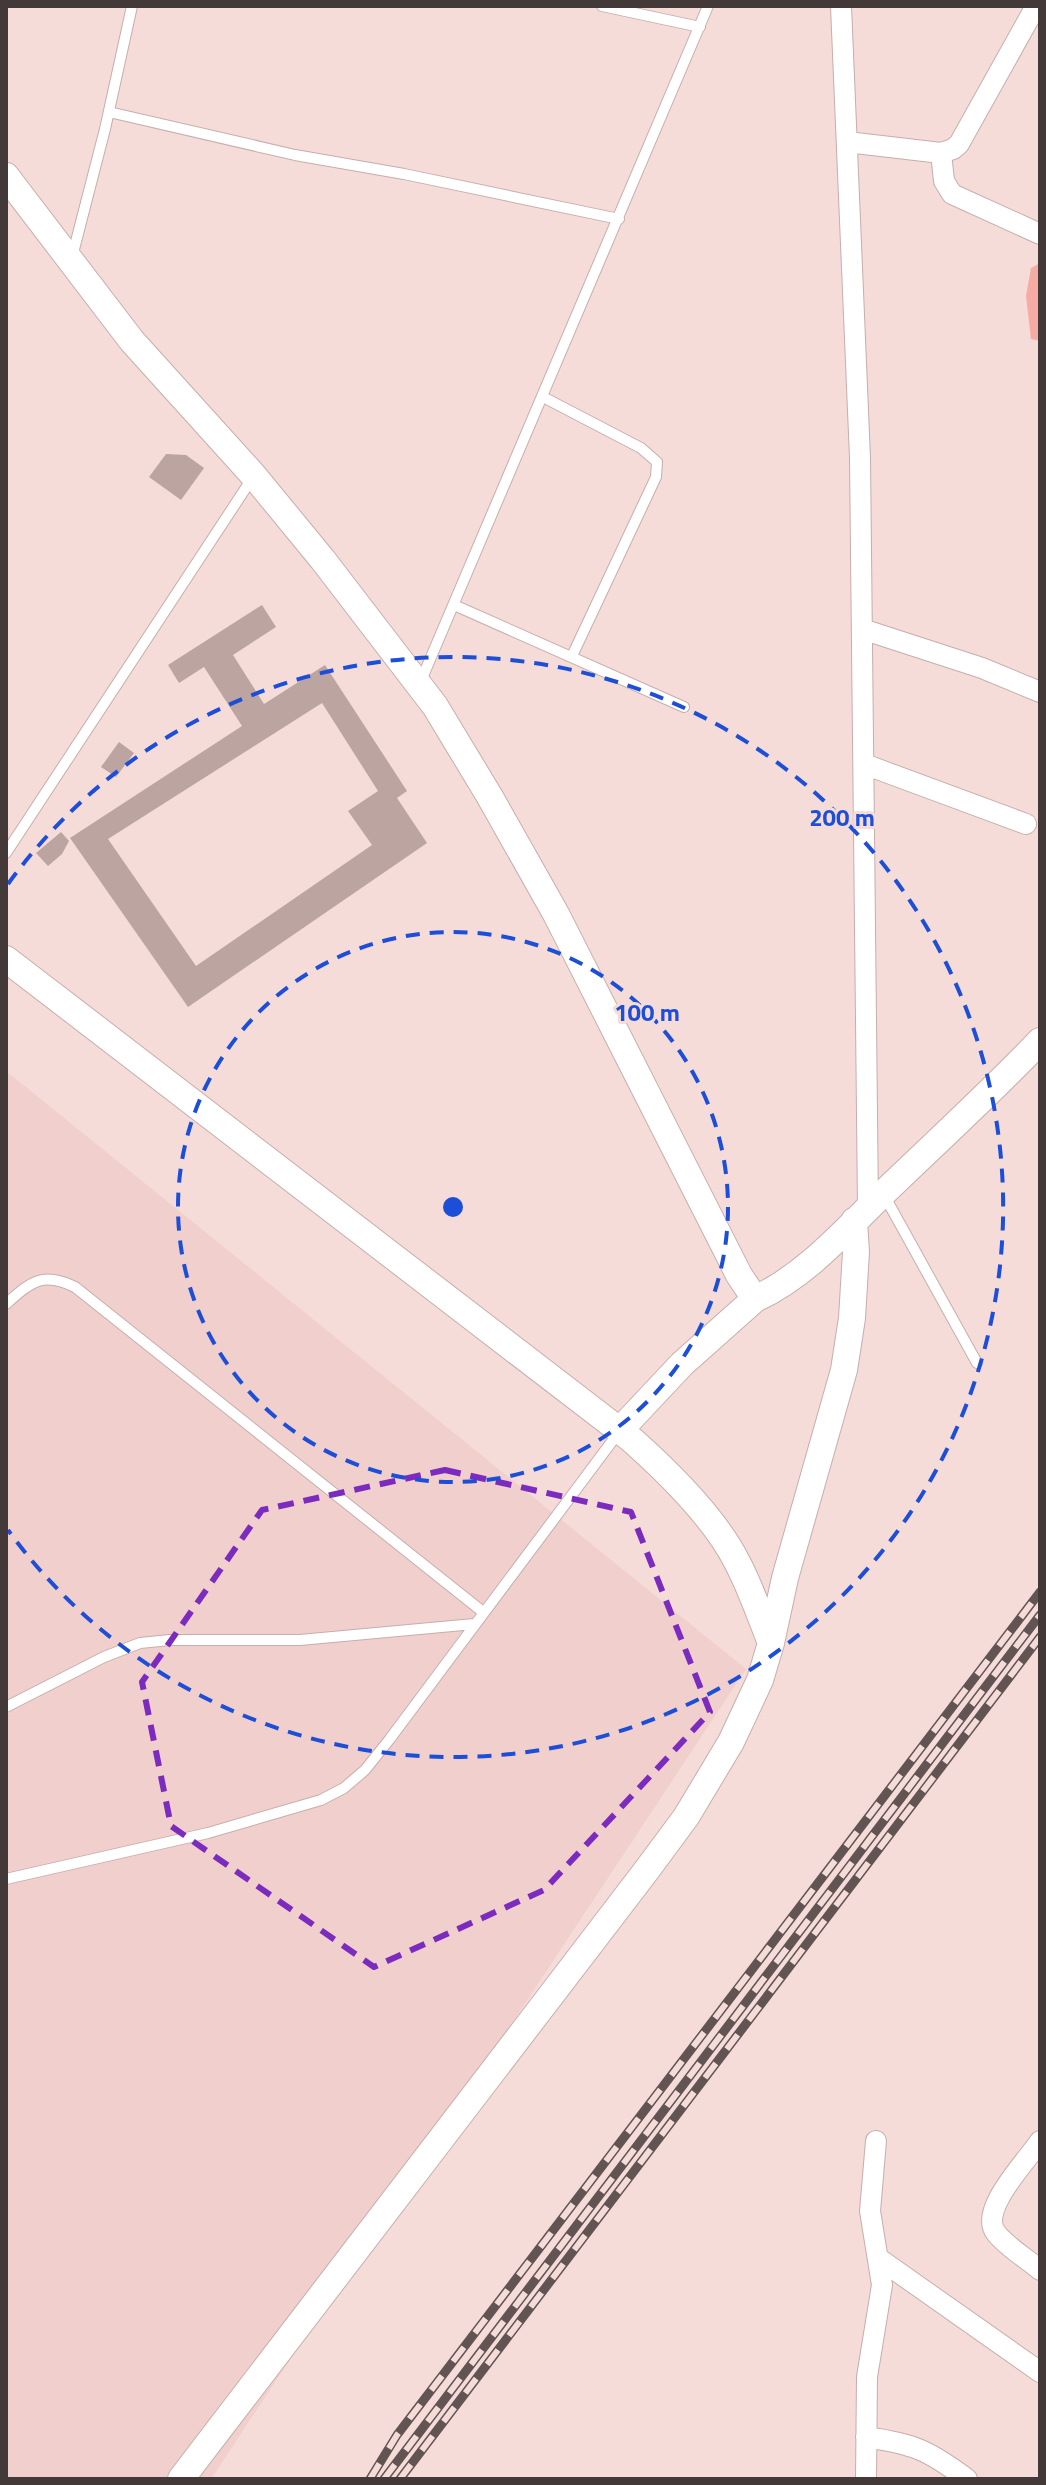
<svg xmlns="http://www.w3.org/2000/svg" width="1046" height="2485" viewBox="0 0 1046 2485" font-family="'Titillium Web',sans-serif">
<rect width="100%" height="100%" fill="#f5dcd9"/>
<path fill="#f1cfcc" d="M6,1071L746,1669L211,2479H6Z"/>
<path fill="#f6aca4" d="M1040,263V341L1031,339L1026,296L1031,268Z"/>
<path fill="#bca4a1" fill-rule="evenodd" d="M166,454L186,455L204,468L181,500L149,477Z
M262,605L276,627L233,655L264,704L325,665L407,791L397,798L427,843L188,1007L70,838L242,726L204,667L179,683L168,665ZM322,703L378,791L348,811L372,845L196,966L108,839Z
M119,742L134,753L116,777L101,767Z
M61,832L69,841L62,854L48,866L36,853Z"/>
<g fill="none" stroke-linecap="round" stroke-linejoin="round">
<defs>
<path id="service" d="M602,6L700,27
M109,112L295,155L404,174L619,219
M72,257L105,129L132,6
M543,397L641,448L657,462L656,477L572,656
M454,605L684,707
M420,683L708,6
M6,853L253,477
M884,1195L977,1363
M6,1304C31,1282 42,1271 75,1287L483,1612
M6,1707L104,1657L140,1643L170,1640H300L474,1624
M6,1879L208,1833L321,1800L344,1788L365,1770L389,1740L619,1432"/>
<path id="minor" d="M841,6L860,458L868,1208
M847,142L941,153L953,149L959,144L1036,6
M941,153L944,181L952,194L1040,234
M862,629L982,668L1040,692
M864,764L1026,824
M1040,2141C1027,2161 978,2210 996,2233C1007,2247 1026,2258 1040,2270
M878,2258L1040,2372
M866,2437C914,2444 928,2450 967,2479
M866,2479L867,2377L882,2285L870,2211L876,2141"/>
<path id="tertiary" d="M6,176L132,341L254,476L323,560L435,706L490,797L556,914L739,1275L755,1299C810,1274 851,1223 895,1182C944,1135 993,1090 1040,1041
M6,959L632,1440C669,1473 715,1518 737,1562C751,1588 760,1616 771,1643
M620,1430L682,1364L755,1299
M181,2479L646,1871L686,1817L731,1742L760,1680L771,1643L785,1578L844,1370L852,1318L856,1252L854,1221"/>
</defs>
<use href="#service" stroke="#c6aeab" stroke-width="12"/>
<use href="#minor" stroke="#c6aeab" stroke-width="22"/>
<use href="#tertiary" stroke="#c6aeab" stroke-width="28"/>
<use href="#service" stroke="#fff" stroke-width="10"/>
<use href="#minor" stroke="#fff" stroke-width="20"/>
<use href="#tertiary" stroke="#fff" stroke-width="26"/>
<defs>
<path id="rail" d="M370,2479L397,2435L1040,1592
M384,2479L1040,1615
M400,2479L1040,1637"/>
</defs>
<use href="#rail" stroke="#615453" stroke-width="9"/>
<use href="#rail" stroke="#f5dcd9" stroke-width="6" stroke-dasharray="18" stroke-linecap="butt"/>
</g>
<path fill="none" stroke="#7b2cbf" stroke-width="6" stroke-dasharray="16 10" stroke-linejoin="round" d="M445,1470L631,1512L710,1712L544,1890L374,1967L171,1826L142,1682L262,1510Z"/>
<g fill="none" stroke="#1d4ed8" stroke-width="4" stroke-dasharray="14 10">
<circle cx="453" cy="1207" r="275"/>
<path d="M8 884A550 550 0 1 1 8 1530"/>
</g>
<circle cx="453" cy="1207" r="12" fill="#1d4ed8" stroke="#f5dcd9" stroke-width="4"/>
<g font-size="24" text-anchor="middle" font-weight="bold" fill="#1d4ed8" stroke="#f5dcd9" stroke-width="6" stroke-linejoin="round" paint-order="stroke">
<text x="842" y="826">200 m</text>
<text x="647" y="1021">100 m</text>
</g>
<rect width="1046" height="2485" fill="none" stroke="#433938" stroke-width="16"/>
</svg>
